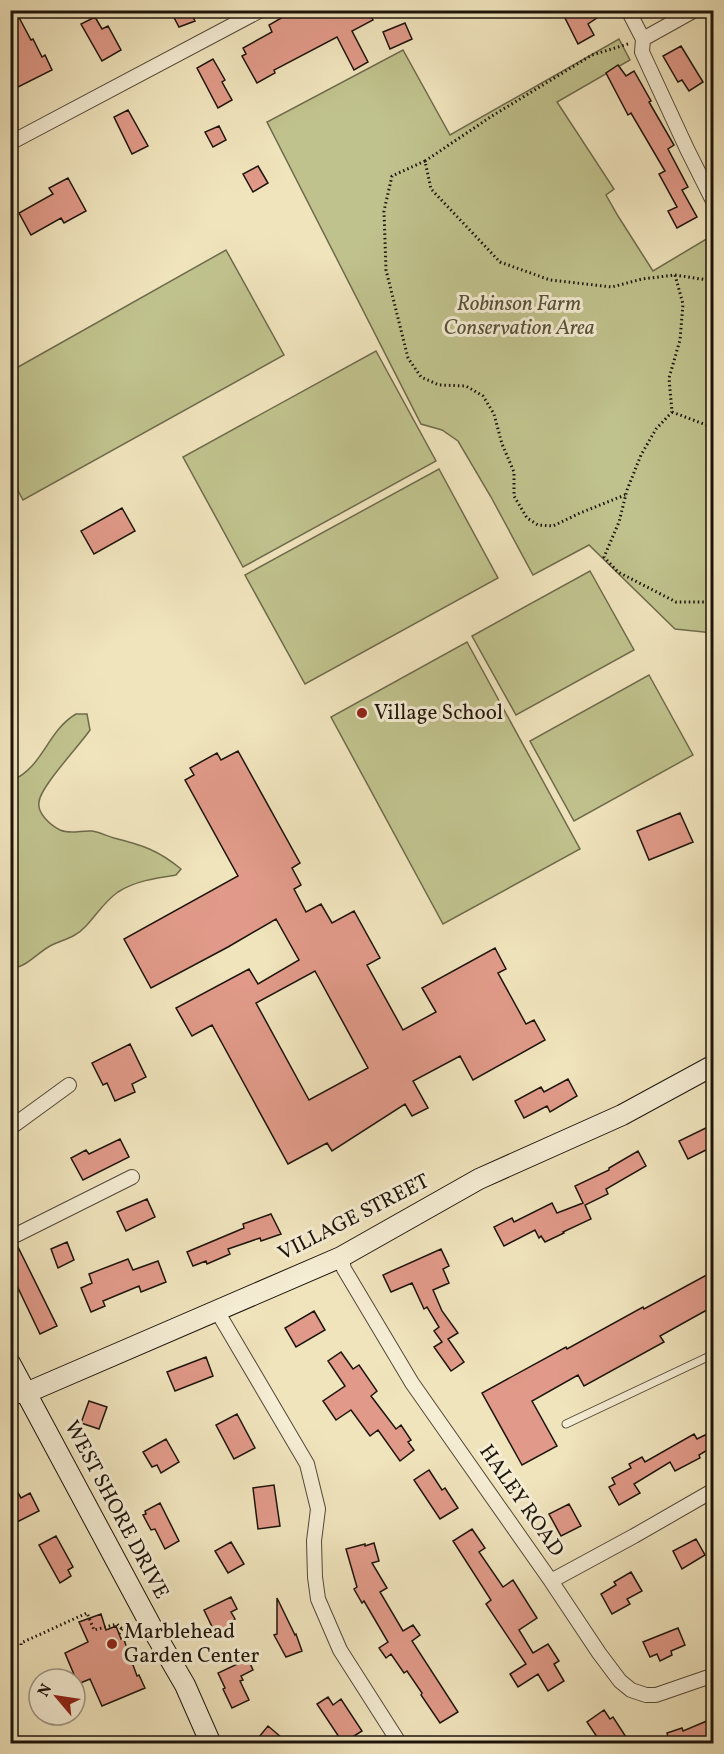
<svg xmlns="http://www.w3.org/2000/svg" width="724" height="1754" viewBox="0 0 724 1754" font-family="Vollkorn,serif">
<rect width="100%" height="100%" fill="#f0e4bd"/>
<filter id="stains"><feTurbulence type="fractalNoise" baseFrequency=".00333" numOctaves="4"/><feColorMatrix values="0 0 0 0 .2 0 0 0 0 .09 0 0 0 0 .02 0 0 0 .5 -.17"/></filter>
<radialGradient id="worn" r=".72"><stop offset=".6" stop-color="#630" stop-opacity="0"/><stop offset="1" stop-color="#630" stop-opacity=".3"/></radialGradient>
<path fill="#c0c28d" stroke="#6e6b4c" stroke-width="1.5" d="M619,39L630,60L557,102L614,189L606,195L618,216L653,271L713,235V633L675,629L589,545L533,575L491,497L458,441L442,430L421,424L267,122L403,50L450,135Z
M226,250L284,355L23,500L11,478V371Z
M376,351L436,461L243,567L183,457Z
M439,469L498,578L305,684L245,575Z
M590,571L634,650L516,715L472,636Z
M467,642L580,849L443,924L331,717Z
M649,675L693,755L574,821L530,741Z
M76,714H87L90,730C80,745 40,787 39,802C37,813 50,825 60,830C71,835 81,830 92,831C99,832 107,836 114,838C142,845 158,850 181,869L176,875C156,878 135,881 118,892C105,901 97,914 86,926C75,938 64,939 50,946C37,953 26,968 11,968V781C43,768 47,731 76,714Z"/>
<path fill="#e19a89" stroke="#1d140b" stroke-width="1.5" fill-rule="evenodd" d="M10,10H15L31,40L33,39L42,57L45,55L52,70L10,91Z
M170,10H189L195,21L179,27Z
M295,10H368L373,20L352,31L368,62L354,70L337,37L274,70L275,73L257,83L242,56L246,54L243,48L272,32L269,25Z
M561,10H609L588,24L594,35L578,44Z
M95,17L102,29L108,26L121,50L102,61L81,24Z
M405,23L412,39L390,49L383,32Z
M681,46L703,82L689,91L682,80L678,82L663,56Z
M213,59L225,80L222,82L232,100L218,108L197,68Z
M618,65L626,76L634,71L651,101L649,102L674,145L668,149L688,187L682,190L697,217L677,228L668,211L677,207L659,174L665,171L631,113L628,115L606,73Z
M128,110L148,146L132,154L114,117Z
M219,126L226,140L213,147L205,132Z
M258,166L268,183L253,192L243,174Z
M68,178L86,211L64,223L61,218L31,235L19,213L53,194L49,188Z
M122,508L135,531L94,554L81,531Z
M238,751L300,863L292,868L301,885L294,889L306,912L321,904L332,923L354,911L380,958L367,965L403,1030L436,1012L422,988L495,948L506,969L498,973L526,1024L534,1020L545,1040L473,1080L460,1056L413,1081L428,1108L412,1116L405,1104L332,1151L327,1143L288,1164L212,1025L192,1036L176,1008L249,969L258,984L299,960L276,919L228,947L151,988L124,939L238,876L185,780L194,775L190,768L217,753L221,760ZM315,971L368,1068L309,1100L256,1003Z
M680,813L693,842L649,860L637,831Z
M130,1044L146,1077L132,1084L135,1092L115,1101L107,1083L103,1085L92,1063Z
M568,1079L577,1096L550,1112L547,1106L524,1118L515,1101L541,1087L544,1092Z
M714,1124V1146L688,1159L679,1141Z
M120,1139L129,1157L83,1180L71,1158L86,1150L89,1154Z
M638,1151L646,1166L606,1189L608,1194L585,1205L591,1219L563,1232L564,1233L545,1242L541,1236L539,1238L535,1230L504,1246L494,1227L512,1218L514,1222L552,1203L557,1213L583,1203L575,1186L609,1170V1168Z
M147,1199L155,1217L126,1231L117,1212Z
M271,1214L281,1234L261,1241L260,1238L228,1249L230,1254L207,1264L206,1261L193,1266L187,1252L244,1228L243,1224Z
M67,1242L74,1260L58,1268L51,1249Z
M17,1245L57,1326L40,1334L18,1288L10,1292V1247Z
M441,1249L449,1266L443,1269L449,1283L433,1290L442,1311L458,1333L448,1339L464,1362L451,1371L434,1347L442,1342L434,1331L439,1327L427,1307L424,1309L412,1283L391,1292L383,1275Z
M128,1259L133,1270L158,1261L166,1282L141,1292L139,1286L103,1301L105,1306L91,1312L81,1288L92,1283L89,1274Z
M714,1271V1306L660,1336L664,1342L584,1386L578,1375L532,1401L557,1446L522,1465L482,1393L566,1347L567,1349L643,1307L644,1309Z
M314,1311L325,1330L296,1347L285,1328Z
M341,1352L353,1369L359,1365L377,1391L371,1396L396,1429L401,1425L411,1440L408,1442L414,1450L400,1461L378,1430L370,1436L351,1410L336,1420L323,1401L345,1386L328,1361Z
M206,1357L213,1376L175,1391L167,1372Z
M89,1401L107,1407L99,1429L81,1423Z
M237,1414L255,1448L234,1459L216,1425Z
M694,1434L697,1439L707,1434L714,1446L699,1455L700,1458L675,1471L670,1462L634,1484L640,1493L619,1505L609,1487L615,1484L612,1478L631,1468L629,1464L642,1457L645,1462Z
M166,1439L179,1462L161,1473L157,1465L152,1467L143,1452Z
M429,1470L442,1490L445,1488L458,1508L440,1519L414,1480Z
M10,1479L21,1498L30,1493L39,1511L15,1523L10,1514Z
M274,1485L280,1526L258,1529L253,1488Z
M160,1503L179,1541L165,1549L155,1529L151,1530L143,1515L146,1514L145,1511Z
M569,1504L581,1526L561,1536L549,1514Z
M472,1529L485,1548L479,1552L503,1587L513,1580L537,1618L519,1630L533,1653L548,1644L559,1661L554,1664L564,1681L548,1691L538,1674L518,1687L510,1674L526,1664L486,1604L491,1600L453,1541Z
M56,1536L73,1567L68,1570L71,1576L60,1583L39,1545Z
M696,1539L705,1555L682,1569L673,1551Z
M231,1542L244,1564L228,1573L215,1551Z
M374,1543L379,1561L372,1563L387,1588L380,1592L403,1631L413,1625L420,1635L412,1641L458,1712L440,1723L421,1695L422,1693L407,1671L404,1673L391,1654L386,1658L379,1648L388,1642L364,1601L362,1603L354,1589L357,1587L346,1549L365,1544V1546Z
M631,1572L642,1591L627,1599L630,1604L612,1614L601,1594L616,1585L614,1582Z
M231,1597L237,1609L231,1612L235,1619L231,1621L234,1629L217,1637L204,1610Z
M277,1598L295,1635L296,1634L302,1651L286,1657L274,1635L277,1634Z
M101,1614L106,1630L116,1626L121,1639L123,1637L137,1676L139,1675L145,1688L102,1706L90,1679L78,1684L65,1653L88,1642L79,1622Z
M678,1628L685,1645L671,1651L672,1655L660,1661L657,1654L650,1657L643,1642Z
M248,1659L253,1670L241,1676L243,1680L240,1681L249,1700L232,1708L223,1689L225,1688L218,1673Z
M328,1697L333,1705L341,1699L362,1731L343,1743L317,1704Z
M604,1710L610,1719L613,1717L626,1737L616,1743H601L587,1722Z
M714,1718V1743H653L668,1737L667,1733L682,1728L683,1731Z
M268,1726L288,1743H254Z"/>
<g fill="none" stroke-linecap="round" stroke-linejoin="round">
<defs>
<path id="lane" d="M566,1424L714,1354"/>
<path id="street" d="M628,10L643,39L642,52L687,149L712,199
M643,39L695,10
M10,143L261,10
M10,1128L69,1085
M10,1238L132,1177
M341,1257L344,1269L412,1383L551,1581L599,1653L620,1681L631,1690L646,1695H656L714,1675
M217,1311L307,1464L318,1509L314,1541L315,1577L318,1599L340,1650L400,1744
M10,1399L26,1393
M551,1581L634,1536L714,1490"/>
<path id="secondary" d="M10,1363L157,1637L185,1685L211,1744
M26,1393L341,1257L479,1179L622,1115L714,1065"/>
</defs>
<use href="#lane" stroke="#524838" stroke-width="9"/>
<use href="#street" stroke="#524838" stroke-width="16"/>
<use href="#secondary" stroke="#1d140b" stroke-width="22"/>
<path stroke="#1d140b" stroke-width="3" stroke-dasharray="1.5 3" stroke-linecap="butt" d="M628,44L592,55L492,116L425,161L431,189L500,262L550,280L612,287L642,279L675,275L683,304L680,340L669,378L672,412L656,429L641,455L627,490L619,522L604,557L618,572L676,602H714
M425,161L392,176L384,211L386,270L408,358L421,377L439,385L466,386L483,396L494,414L502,444L514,472V496L527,518L538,525L553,526L580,513L625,495
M675,275L714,281
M672,412L709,426L714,430
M119,1634L122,1629L131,1624
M21,1645V1643L87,1613L94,1630L117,1624L122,1629"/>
<use href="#lane" stroke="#f5edd4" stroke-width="7"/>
<use href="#street" stroke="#f5edd4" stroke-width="14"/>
<use href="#secondary" stroke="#f5edd4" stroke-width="20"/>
</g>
<g fill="#8f2418" stroke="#f5edd4" stroke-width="2">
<circle cx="362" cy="713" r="6"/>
<circle cx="112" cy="1644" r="6"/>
</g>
<g text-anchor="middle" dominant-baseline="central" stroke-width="6" stroke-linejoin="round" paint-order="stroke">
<g font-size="21" font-style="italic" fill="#565138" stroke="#f5edd4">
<text x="519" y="304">Robinson Farm<tspan x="519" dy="24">Conservation Area</tspan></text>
</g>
<g font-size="21" fill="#1d140b" stroke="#f5edd4" text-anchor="start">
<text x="374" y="713">Village School</text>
<text x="124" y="1632">Marblehead<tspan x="124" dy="24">Garden Center</tspan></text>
</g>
<g font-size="21" fill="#1d140b" stroke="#f5edd4">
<text transform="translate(354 1218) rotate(-27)">VILLAGE STREET</text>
<text transform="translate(521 1501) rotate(55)">HALEY ROAD</text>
<text transform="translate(116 1510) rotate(62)">WEST SHORE DRIVE</text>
</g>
</g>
<rect width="724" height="1754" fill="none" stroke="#f0e4bd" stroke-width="36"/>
<rect x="12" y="12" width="700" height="1730" fill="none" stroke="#1d140b" stroke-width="3"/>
<rect x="18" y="18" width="688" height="1718" fill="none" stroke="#1d140b" stroke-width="1.5"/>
<g transform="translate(57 1697) rotate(299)"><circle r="28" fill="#f5edd4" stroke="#9f9684" stroke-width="1.5"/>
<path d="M0-4.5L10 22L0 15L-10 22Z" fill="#8f2418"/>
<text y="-9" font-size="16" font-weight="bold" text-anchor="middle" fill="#1d140b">N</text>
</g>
<rect width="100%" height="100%" filter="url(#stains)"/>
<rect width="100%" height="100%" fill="url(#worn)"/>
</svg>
